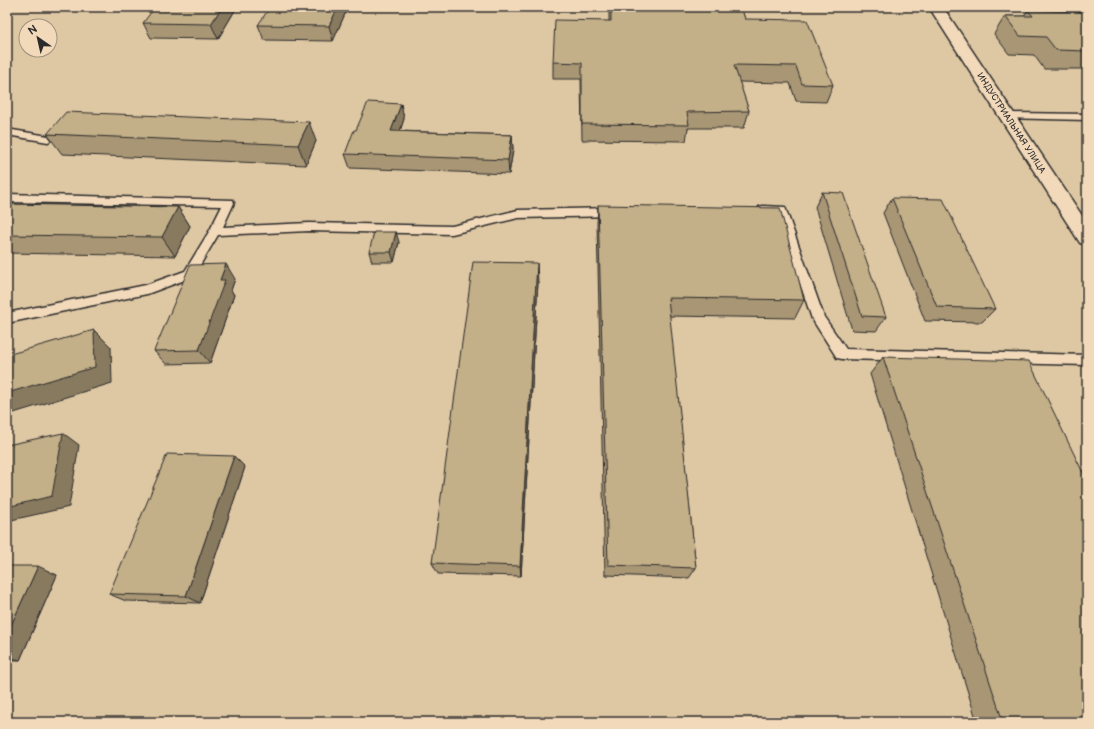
<svg xmlns="http://www.w3.org/2000/svg" width="1094" height="729" viewBox="0 0 1094 729" font-family="'Balsamiq Sans',sans-serif">
<rect width="100%" height="100%" fill="#efd6b2"/>
<filter id="ink" filterUnits="userSpaceOnUse"><feTurbulence type="fractalNoise" baseFrequency=".025" numOctaves="2"/><feDisplacementMap in="SourceGraphic" scale="8" xChannelSelector="R" yChannelSelector="G"/><feConvolveMatrix kernelMatrix="1 2 1 2 8 2 1 2 1" color-interpolation-filters="sRGB"/></filter>
<g filter="url(#ink)">
<path fill="#dec7a3" fill-rule="evenodd" d="M7,7H1087V722H7ZM26,26H50V50H26Z"/>
<g fill="none" stroke-linecap="round" stroke-linejoin="round">
<defs>
<path id="service" d="M1008,113L1087,114V120L1005,118L1003,116L1005,114Z
M7,129L48,136L53,139L48,142L7,135Z
M7,194L233,200L234,203L223,227L309,223L452,226L518,210L615,208L619,209L620,212L619,215L615,216L518,218L452,234L309,231L218,235L193,277L147,294L7,323V313L146,285L185,271L210,230L222,206L7,202Z
M763,206L785,207L786,210L824,317L846,349L1087,355V365L842,359L837,358L812,319L777,214L759,213L758,210L759,207Z"/>
<path id="tertiary" d="M929,7H943L1087,223V245L1080,243Z"/>
</defs>
<use href="#service" stroke="#2b2b2b" stroke-width="3"/>
<use href="#tertiary" stroke="#2b2b2b" stroke-width="3"/>
<use href="#service" fill="#f2d9ba" fill-rule="evenodd"/>
<use href="#tertiary" fill="#f2d9ba" fill-rule="evenodd"/>
</g>
<path fill="#a89675" stroke="#2b2b2b" d="M237,7L218,39L151,38L143,23Z
M348,7L333,41L264,40L258,25Z
M609,7H741L745,19L833,85L826,102L796,101L790,83L739,82L749,111L744,128H688L686,141L582,140L581,79H553V62L609,21Z
M1028,10L1087,12V69H1044L1034,55L1009,54L994,34L1005,16H1024Z
M401,104L404,119L400,131L512,135L513,150L509,174L350,168L345,154L356,130Z
M47,134L316,141L306,165L62,154Z
M822,192L886,317L876,331L852,330L815,207Z
M892,198L995,309L982,322L925,321L883,213Z
M7,204L178,207L190,226L175,256L7,253Z
M598,205L804,300L795,318L669,316L696,568L689,578L605,575L597,224Z
M399,242L394,262H372L369,252Z
M235,279L231,290L234,295L210,363L166,364L154,351Z
M538,282L521,576L438,574L432,563Z
M883,357L1087,722H977L870,374Z
M234,456L245,467L200,603L126,601L109,594Z
M7,566L57,575L20,660H7Z"/>
<path fill="#887a5f" stroke="#2b2b2b" d="M222,7H237L218,39L211,24Z
M338,7H348L333,41L329,26Z
M401,104L404,119L395,146L391,131Z
M309,122L316,141L306,165L298,145Z
M512,135L513,150L509,174L508,160Z
M178,207L190,226L175,256L162,237Z
M396,232L399,242L394,262L391,252Z
M537,263L538,282L521,576L520,566Z
M226,264L235,279L231,290L234,295L210,363L199,350L220,280Z
M94,330L111,347L112,383L7,415V393Z
M63,433L79,445L69,507L7,521V507Z
M234,456L245,467L200,603L186,596Z
M38,566L57,575L20,660L7,657V634Z"/>
<path fill="#c3af88" stroke="#2b2b2b" d="M155,7H222L211,24L143,23Z
M270,7H338L329,26L258,25Z
M611,7H741L745,19L807,20L833,85L802,84L796,66L734,65L749,111L687,112L689,125L582,124V63L553,62L555,20L611,21Z
M1028,10L1087,12V51L1056,50L1046,37L1020,36L1005,16H1033Z
M368,102L401,104L391,131L512,135L508,160L345,154L354,130H356Z
M66,112L309,122L298,145L47,134Z
M822,192L843,193L886,317L862,316Z
M892,198L943,199L995,309L937,307Z
M7,204L178,207L162,237L7,235Z
M598,205L780,208L804,300L668,298L696,568L608,565Z
M374,232H396L391,252H369Z
M473,262L537,263L520,566L432,563Z
M226,264L220,280H225L199,350L154,351L190,265Z
M94,330L95,367L7,393V355Z
M883,357L1029,361L1087,481V722H1003Z
M63,433L52,496L7,507V445Z
M167,454L234,456L186,596L109,594Z
M7,566H38L7,634Z"/>
</g>
<g text-anchor="middle" dominant-baseline="central" stroke-width="3" stroke-linejoin="round" paint-order="stroke">
<g font-size="9" fill="#2b2b2b" stroke="#f2d9ba">
<text transform="translate(1011 123) rotate(57)">ИНДУСТРИАЛЬНАЯ УЛИЦА</text>
</g>
</g>
<rect width="1094" height="729" fill="none" stroke="#f2d9ba" stroke-width="24"/>
<rect x="12" y="12" width="1070" height="705" fill="none" stroke="#2b2b2b" stroke-width="1.5" filter="url(#ink)"/>
<g transform="translate(38 38) rotate(326)"><circle r="19" fill="#f2d9ba" stroke="#a29381"/>
<path d="M0-3L7 15L0 10L-7 15Z" fill="#2b2b2b"/>
<text y="-6" font-size="11" font-weight="bold" text-anchor="middle" fill="#2b2b2b">N</text>
</g>
</svg>
